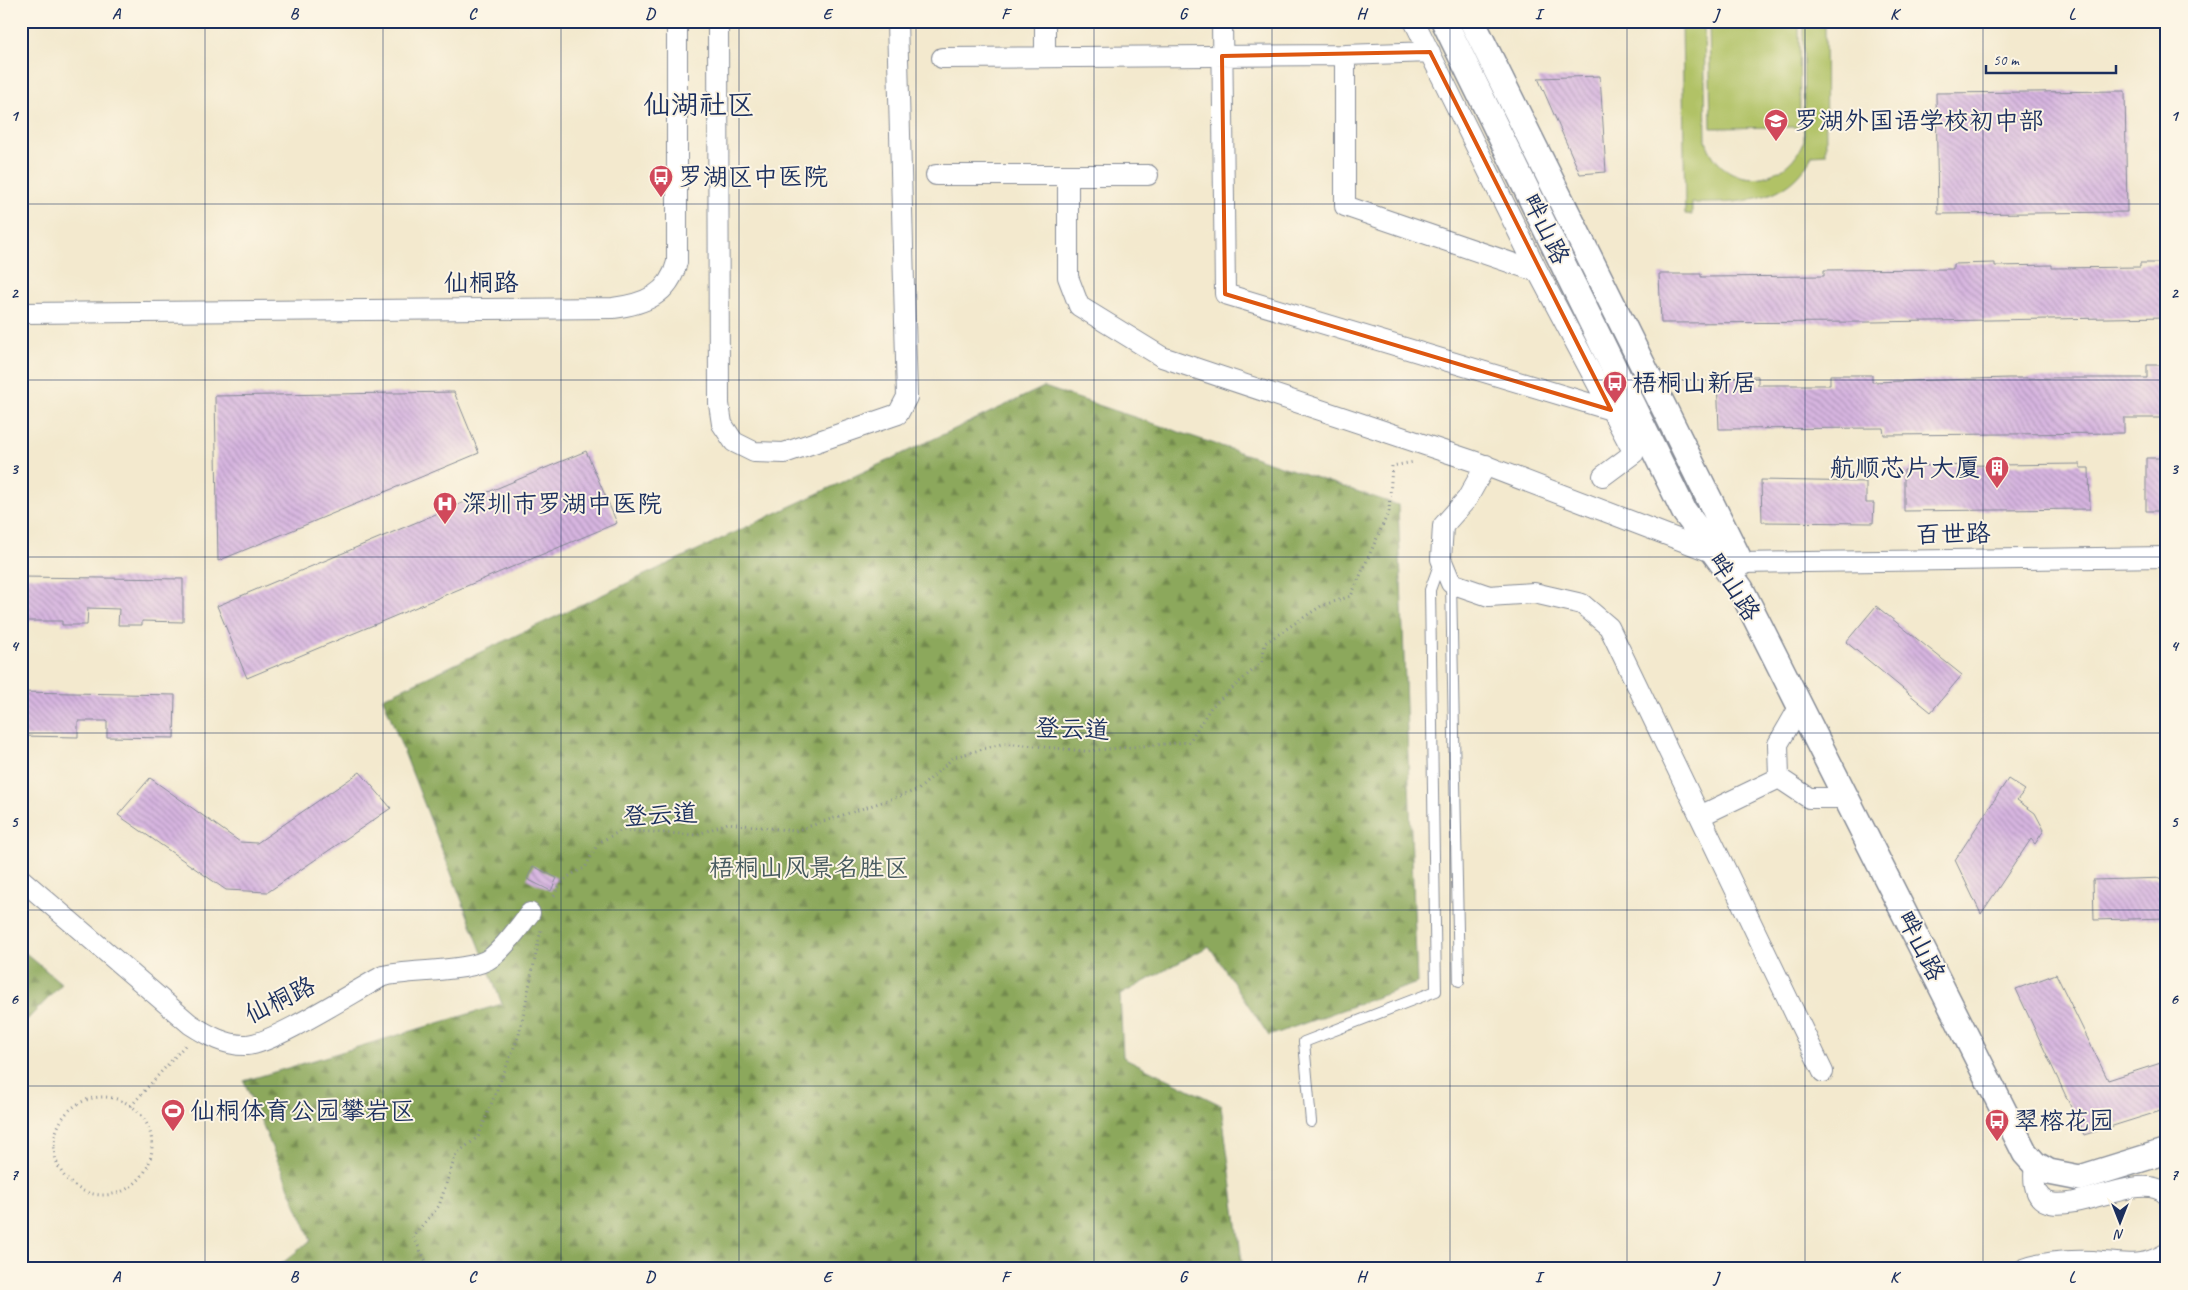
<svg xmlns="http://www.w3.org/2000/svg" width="2188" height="1290" viewBox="0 0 2188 1290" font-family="Caveat,'LXGW WenKai TC',sans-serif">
<defs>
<pattern id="forest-firs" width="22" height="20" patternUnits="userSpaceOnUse" patternTransform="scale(1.25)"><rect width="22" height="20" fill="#8ca85b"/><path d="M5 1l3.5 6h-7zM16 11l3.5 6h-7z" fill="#72894e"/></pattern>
<pattern id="building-back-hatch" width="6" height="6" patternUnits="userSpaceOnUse" patternTransform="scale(1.25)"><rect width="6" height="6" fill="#d7b5e0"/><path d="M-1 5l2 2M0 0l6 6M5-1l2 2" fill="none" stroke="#ae94b9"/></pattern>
</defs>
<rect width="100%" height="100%" fill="#fcf5e5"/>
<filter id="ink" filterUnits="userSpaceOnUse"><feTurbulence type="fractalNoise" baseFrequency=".02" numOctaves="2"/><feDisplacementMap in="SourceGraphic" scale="10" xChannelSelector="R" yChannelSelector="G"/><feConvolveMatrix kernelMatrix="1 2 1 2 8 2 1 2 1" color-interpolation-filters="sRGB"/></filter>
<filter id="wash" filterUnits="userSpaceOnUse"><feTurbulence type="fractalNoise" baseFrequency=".0096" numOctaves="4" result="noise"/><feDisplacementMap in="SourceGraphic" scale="20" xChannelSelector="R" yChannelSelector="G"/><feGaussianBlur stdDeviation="1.12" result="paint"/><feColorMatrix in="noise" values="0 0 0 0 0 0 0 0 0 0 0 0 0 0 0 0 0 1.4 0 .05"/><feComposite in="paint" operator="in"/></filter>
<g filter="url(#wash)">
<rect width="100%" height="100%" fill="#f3e9ce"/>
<path fill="url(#forest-firs)" stroke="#546c5c" d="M1044,387L1398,505L1417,983L1269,1036L1209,946L1120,995L1123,1057L1221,1105L1243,1269H275L311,1240L244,1081L502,1004L383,698Z
M21,949L62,984L21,1026Z"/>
<path fill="#b1c266" stroke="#667862" d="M1682,21H1704L1706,141C1722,192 1787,188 1804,140L1803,21H1825L1826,154L1812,155C1791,202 1737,204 1692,203V215L1685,214Z
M1709,21H1799L1800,127L1711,128Z"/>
<g id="blocks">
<path fill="url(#building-back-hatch)" d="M1600,76L1606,172L1580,174L1538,78Z
M2125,91L2127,212L1938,214L1936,93Z
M1995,263V266L2052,265V268L2140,267V263H2167V317L1872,322L1661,323L1659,274H1701V277L1824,276V270L1953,269V264Z
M2147,365H2167V418H2124V433L1884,435L1883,428L1719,429L1717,377L1758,376V385H1830V375H1872V382L2009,378H2147Z
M454,392L479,453L218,561L215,396Z
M586,451L617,523L247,678L217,606Z
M2146,458H2167V511H2146Z
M2080,464V468H2089L2090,509L1904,511V470H1910V466Z
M1761,480L1866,482V503H1874L1873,523L1762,522Z
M22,577L183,579V622L142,621V625H118L119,609L88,608L87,625H62V621H21Z
M1876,606L1962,675L1931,712L1846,642Z
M21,692L175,695L174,738L107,737V721H78V737L21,736Z
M360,772L391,808L268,892L226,890L118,815L150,778L240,842L257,843Z
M2008,779L2025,790L2017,800L2035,813L2044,830L2035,844L2031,839L1981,914L1955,860Z
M533,866L557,878L551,891L527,879Z
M2167,878V918L2094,920L2093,880Z
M2056,974L2108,1080L2167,1061V1109L2084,1135L2016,989Z"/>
</g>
</g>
<g filter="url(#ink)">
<use href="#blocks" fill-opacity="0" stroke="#878c96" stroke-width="1"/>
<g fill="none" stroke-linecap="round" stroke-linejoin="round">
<defs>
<path id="service" d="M1451,583L1459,981
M1311,1122L1304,1042L1436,991L1430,590L1440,562"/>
<path id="minor" d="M718,21L719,404L722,424L734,442L754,452L784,453L898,414L907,397L897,21
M1045,21V57
M1222,21L1225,294L1611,410
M1414,21L1538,272L1634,453L1603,476
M1345,55V206L1538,272
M942,58L1345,55L1430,52
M936,175H1148
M1068,176V277L1079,306L1162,357L1476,462L1714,553
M21,313L613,308C644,304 669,295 677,262V21
M1486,465L1467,499L1443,526L1441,559L1451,583L1489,596L1534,593L1582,604L1609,627L1823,1072
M1741,563L2167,557
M1800,706L1778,744L1779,778L1809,798H1846
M1700,816L1779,778
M21,879L190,1024C207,1035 226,1046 247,1045C272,1044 355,991 383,976C411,969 472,973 492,957C507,945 518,928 530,913
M2035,1164C2023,1253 2136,1160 2167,1195
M2024,1269C2046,1261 2069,1260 2092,1261C2121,1263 2141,1269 2167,1253"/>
<path id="tertiary" d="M1444,21L1684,511L1741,589L2025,1153L2035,1164L2049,1172L2080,1178L2167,1151
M1472,21L1741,563"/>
</defs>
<use href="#service" stroke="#878c96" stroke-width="12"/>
<use href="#minor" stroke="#878c96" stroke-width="22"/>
<use href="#tertiary" stroke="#878c96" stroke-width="28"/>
<path stroke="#878c96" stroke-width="3" stroke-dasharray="1 4" stroke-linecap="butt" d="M554,896C560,881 570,874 585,868L598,843L622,830L696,835L728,823L795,831L918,790L954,757L1005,743L1085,751L1189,742L1211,707L1262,662L1265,643L1321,606L1351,596L1389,511L1392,466L1414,462
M54 1146a49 49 0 1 1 98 0a49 49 0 1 1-98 0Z
M131,1106L187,1043
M430,1269L413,1236L439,1206L456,1154L478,1137L519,1035L541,930"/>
<use href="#service" stroke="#fff" stroke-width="10"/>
<use href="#minor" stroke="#fff" stroke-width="20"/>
<use href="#tertiary" stroke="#fff" stroke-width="25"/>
</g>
</g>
<path fill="none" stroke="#de5710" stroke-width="4" stroke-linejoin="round" d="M1430,52L1611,410L1225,294L1222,56Z"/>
<path fill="none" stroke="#1b2f5e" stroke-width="1" stroke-opacity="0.55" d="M205,21V1269M383,21V1269M561,21V1269M739,21V1269M916,21V1269M1094,21V1269M1272,21V1269M1450,21V1269M1627,21V1269M1805,21V1269M1983,21V1269M21,204H2167M21,380H2167M21,557H2167M21,733H2167M21,910H2167M21,1086H2167"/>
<defs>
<symbol id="school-pin" viewBox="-11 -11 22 30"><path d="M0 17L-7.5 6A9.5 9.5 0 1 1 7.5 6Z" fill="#d1495b" stroke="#fcf5e5"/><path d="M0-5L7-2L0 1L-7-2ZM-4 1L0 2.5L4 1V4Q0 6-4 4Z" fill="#fff"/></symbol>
<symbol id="bus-pin" viewBox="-11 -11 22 30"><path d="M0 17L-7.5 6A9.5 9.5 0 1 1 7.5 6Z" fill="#d1495b" stroke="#fcf5e5"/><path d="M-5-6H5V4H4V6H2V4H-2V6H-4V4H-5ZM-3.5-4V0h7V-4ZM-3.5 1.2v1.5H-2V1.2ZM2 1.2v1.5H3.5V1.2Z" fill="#fff"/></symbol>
<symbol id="building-pin" viewBox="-11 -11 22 30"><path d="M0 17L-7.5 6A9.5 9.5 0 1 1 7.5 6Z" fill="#d1495b" stroke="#fcf5e5"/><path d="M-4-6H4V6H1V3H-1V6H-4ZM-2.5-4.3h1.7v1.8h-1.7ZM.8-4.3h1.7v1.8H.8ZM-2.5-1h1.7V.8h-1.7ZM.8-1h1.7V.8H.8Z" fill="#fff"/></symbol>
<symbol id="hospital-pin" viewBox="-11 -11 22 30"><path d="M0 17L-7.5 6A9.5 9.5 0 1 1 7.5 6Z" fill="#d1495b" stroke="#fcf5e5"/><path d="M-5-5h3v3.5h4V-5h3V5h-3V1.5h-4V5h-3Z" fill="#fff"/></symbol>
<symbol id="stadium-pin" viewBox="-11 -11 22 30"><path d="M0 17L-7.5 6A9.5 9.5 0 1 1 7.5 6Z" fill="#d1495b" stroke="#fcf5e5"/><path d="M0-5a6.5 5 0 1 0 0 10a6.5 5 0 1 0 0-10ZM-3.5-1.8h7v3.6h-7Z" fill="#fff"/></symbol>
</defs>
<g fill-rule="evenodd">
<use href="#school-pin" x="1762" y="107" width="28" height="38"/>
<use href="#bus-pin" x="647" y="163" width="28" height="38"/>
<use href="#bus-pin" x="1601" y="369" width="28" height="38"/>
<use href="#building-pin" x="1983" y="454" width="28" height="38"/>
<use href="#hospital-pin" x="431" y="490" width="28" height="38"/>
<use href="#stadium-pin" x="159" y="1097" width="28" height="38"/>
<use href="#bus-pin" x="1983" y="1107" width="28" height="38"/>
</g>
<g text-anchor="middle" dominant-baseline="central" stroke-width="4" stroke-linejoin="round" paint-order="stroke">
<g font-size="25" fill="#1b2f5e" stroke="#fcf5e5" text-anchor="start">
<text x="1794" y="121">罗湖外国语学校初中部</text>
<text x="678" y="177">罗湖区中医院</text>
<text x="1632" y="383">梧桐山新居</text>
<text x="1980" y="468" text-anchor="end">航顺芯片大厦</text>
<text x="462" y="504">深圳市罗湖中医院</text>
<text x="190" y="1111">仙桐体育公园攀岩区</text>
<text x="2014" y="1121">翠榕花园</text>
</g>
<g font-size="25" fill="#1b2f5e" stroke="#fcf5e5">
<text transform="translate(1546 229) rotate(64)">畔山路</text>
<text x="481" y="283">仙桐路</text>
<text transform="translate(1953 534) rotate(-1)">百世路</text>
<text transform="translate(1734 587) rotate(58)">畔山路</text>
<text transform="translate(1072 729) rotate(2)">登云道</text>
<text transform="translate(660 815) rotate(-3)">登云道</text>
<text transform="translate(1921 946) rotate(63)">畔山路</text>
<text transform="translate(280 1000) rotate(-26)">仙桐路</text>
</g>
<g font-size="25" fill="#485b60" stroke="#fcf5e5">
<text x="809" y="868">梧桐山风景名胜区</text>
</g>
<g font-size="28" fill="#1b2f5e" stroke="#fcf5e5">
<text x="699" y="104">仙湖社区</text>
</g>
</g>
<rect width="2188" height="1290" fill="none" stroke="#fcf5e5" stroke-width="55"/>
<g transform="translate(2120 1222) rotate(180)" stroke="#fcf5e5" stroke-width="4" paint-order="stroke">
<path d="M0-4L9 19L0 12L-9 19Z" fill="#1b2f5e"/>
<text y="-8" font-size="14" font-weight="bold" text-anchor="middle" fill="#1b2f5e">N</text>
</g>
<path d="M1986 65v8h130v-8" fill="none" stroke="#1b2f5e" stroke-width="2.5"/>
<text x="1993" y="65" font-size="15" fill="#1b2f5e" stroke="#fcf5e5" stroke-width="4" paint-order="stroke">50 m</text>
<rect x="28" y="28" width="2132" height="1234" fill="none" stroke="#1b2f5e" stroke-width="2"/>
<g font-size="16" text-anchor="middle" font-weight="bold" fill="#1b2f5e">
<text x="116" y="19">A</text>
<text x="294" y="19">B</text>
<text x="472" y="19">C</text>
<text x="650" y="19">D</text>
<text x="827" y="19">E</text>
<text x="1005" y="19">F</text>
<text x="1183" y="19">G</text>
<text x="1361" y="19">H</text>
<text x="1538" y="19">I</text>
<text x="1716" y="19">J</text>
<text x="1894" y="19">K</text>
<text x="2072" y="19">L</text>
<text x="14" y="121">1</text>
<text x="2174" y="121">1</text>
<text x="14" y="298">2</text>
<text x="2174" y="298">2</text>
<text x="14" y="474">3</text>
<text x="2174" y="474">3</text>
<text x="14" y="651">4</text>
<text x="2174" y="651">4</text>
<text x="14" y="827">5</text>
<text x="2174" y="827">5</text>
<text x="14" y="1004">6</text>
<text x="2174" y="1004">6</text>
<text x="14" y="1180">7</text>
<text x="2174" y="1180">7</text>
<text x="116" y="1282">A</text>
<text x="294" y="1282">B</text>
<text x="472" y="1282">C</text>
<text x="650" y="1282">D</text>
<text x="827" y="1282">E</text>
<text x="1005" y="1282">F</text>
<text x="1183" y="1282">G</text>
<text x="1361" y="1282">H</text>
<text x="1538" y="1282">I</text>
<text x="1716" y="1282">J</text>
<text x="1894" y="1282">K</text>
<text x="2072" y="1282">L</text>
</g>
</svg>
